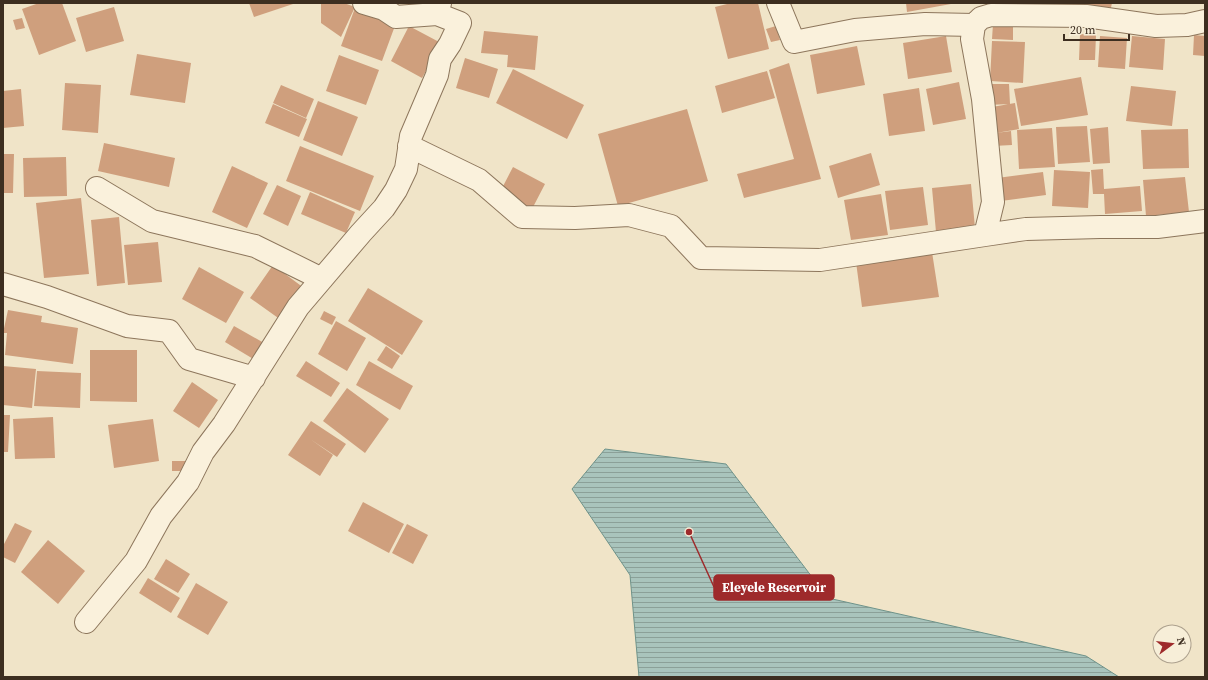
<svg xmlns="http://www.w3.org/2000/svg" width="1208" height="680" viewBox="0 0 1208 680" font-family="'Source Serif 4',serif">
<defs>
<pattern id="water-rules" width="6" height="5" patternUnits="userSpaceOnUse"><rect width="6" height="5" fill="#a9c4bc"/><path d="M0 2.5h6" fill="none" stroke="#8ba098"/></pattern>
</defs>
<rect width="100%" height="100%" fill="#f0e4c8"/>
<path fill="url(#water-rules)" stroke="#6f938a" d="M605,449L726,464L828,598L1086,656L1119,677H639L630,575L572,489Z"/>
<path fill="#cf9f7d" d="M39,3H62L76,41L39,55L22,9Z
M249,3H296L254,17Z
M321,3H344L355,7L341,37L321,23Z
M731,3H758L769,49L728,59L715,7Z
M906,3H951V4L907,12Z
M1074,3H1112L1110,12Z
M114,7L124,41L86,52L76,18Z
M355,8L396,23L382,61L341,46Z
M22,18L25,28L16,30L13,20Z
M993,24L1013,25V40L992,39Z
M409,26L441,43L422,78L391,61Z
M776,26L780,40L771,42L766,29Z
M484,31L538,36L535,70L507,67L508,55L481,53Z
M1080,34L1096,35L1095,60H1079Z
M1194,35L1205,36V56L1193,55Z
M946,36L952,72L908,79L903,43Z
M1100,36L1127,38L1125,69L1098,67Z
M1132,36L1165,39L1163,70L1129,67Z
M992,41L1025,42L1023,83L990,81Z
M857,46L865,85L817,94L810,55Z
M137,54L191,63L185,103L130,95Z
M339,55L379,70L366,105L326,91Z
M465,58L498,69L489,98L456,88Z
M789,63L821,179L744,198L737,174L794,159L769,70Z
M513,69L584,105L567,139L496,103Z
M767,71L775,98L722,113L715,86Z
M1081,77L1088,115L1021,126L1014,89Z
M959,82L966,119L933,125L926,89Z
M65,83L101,85L98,133L62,130Z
M986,84H1009L1010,104L987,105Z
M281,85L314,99L306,118L273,103Z
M1131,86L1176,91L1172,126L1126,121Z
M919,88L925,131L889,136L883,94Z
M21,89L24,126L3,128V91Z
M318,101L358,117L342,156L303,140Z
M1015,103L1019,129L996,133L992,107Z
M273,104L307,119L299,137L265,123Z
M687,109L708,181L618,206L598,134Z
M1087,126L1090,162L1058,164L1056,127Z
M1108,127L1110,163L1093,164L1090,129Z
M1052,128L1055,167L1019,169L1017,130Z
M1188,129L1189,168L1143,169L1141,130Z
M1011,131L1012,145L993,146L996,133Z
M104,143L175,158L169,187L98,171Z
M300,146L374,176L360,211L286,181Z
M871,153L880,185L838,198L829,166Z
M3,154H14L13,193H3Z
M66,157L67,196L24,197L23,158Z
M232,166L268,183L247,228L212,212Z
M513,167L545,184L532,209L500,192Z
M1103,169L1104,189L1140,186L1142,211L1105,214L1104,194H1093L1091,170Z
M1054,170L1090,172L1088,208L1052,206Z
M1043,172L1046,195L1001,201L997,178Z
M1185,177L1189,212L1146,216L1143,180Z
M971,184L975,228L936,232L932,188Z
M277,185L301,196L288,226L263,214Z
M923,187L928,225L890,230L885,191Z
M310,192L355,212L346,233L301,214Z
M881,194L888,235L851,240L844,200Z
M81,198L89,274L44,278L36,203Z
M119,217L125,283L97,286L91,220Z
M158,242L162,282L128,285L124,245Z
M932,252L939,297L862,307L856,262Z
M273,265L304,288L281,320L250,298Z
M199,267L244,292L226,323L182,299Z
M368,288L423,321L402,355L348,321Z
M8,310L42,316L41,322L78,328L73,364L5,355L7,333H3Z
M324,311L336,317L332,325L320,319Z
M336,321L366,338L347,371L318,354Z
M234,326L264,343L255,360L225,342Z
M386,346L400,356L392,369L377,360Z
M90,350H137V402L90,401Z
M306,361L340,383L331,397L296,376Z
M369,361L413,386L400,410L356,385Z
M3,366L36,369L32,408L3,405Z
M37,371L81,373L80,408L34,406Z
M192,382L218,400L199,428L173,411Z
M347,388L389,419L365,453L323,421Z
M3,415H10L8,452H3Z
M53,417L55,458L15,459L13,419Z
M153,419L159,461L114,468L108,425Z
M311,421L346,444L337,457L310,439L333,455L320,476L288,455Z
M172,461H189L188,471H172Z
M363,502L404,524L389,553L348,531Z
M15,523L32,531L15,563L3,557V546Z
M407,524L428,535L413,564L392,553Z
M48,540L85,571L58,604L21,572Z
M166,559L190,574L178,593L154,579Z
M148,578L180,598L171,613L139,593Z
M196,583L228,602L208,635L177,617Z"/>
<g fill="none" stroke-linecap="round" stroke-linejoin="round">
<defs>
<path id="street" d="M364,3L384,9L396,17L437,14L440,3
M778,3L794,42L855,30L925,24L974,25
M409,146L479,180L522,217L575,218L629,215L671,226L701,258L820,260L985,235L993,202L983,99L972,39L974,25L981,18L991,15L1086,16L1156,26L1187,25L1205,21
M97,188L152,221L255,246L322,279
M985,235L1026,229L1100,227H1157L1205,221
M3,284L47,297L127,326L169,331L189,359L254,378
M86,622L136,561L161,516L188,482L203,452L224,424L298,307L361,233L384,208L396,190L406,169L411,136L437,75L440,59L450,44L460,23L437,14"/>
</defs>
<use href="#street" stroke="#8d765c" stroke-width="24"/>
<use href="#street" stroke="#faf1dc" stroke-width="22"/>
</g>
<path fill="none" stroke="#9e2a2b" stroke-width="1.5" d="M689 532L714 587"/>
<circle fill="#9e2a2b" stroke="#f7eed8" stroke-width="1.5" cx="689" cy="532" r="4"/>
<rect fill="#9e2a2b" stroke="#9e2a2b" stroke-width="1.5" x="714" y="575" width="120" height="25" rx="4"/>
<g font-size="13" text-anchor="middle" font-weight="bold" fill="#fff">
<text x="774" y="592">Eleyele Reservoir</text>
</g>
<rect width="1208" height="680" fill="none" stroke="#3d2e20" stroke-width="8"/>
<g transform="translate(1172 644) rotate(75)"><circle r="19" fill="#f7eed8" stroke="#ada18e"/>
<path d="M0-3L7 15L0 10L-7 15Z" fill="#9e2a2b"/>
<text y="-6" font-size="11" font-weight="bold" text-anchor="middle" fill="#3d2e20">N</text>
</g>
<path d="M1064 34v6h65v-6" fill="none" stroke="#3d2e20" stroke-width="2"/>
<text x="1070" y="34" font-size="12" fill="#3d2e20" stroke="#f7eed8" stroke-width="3" paint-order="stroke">20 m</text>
</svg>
